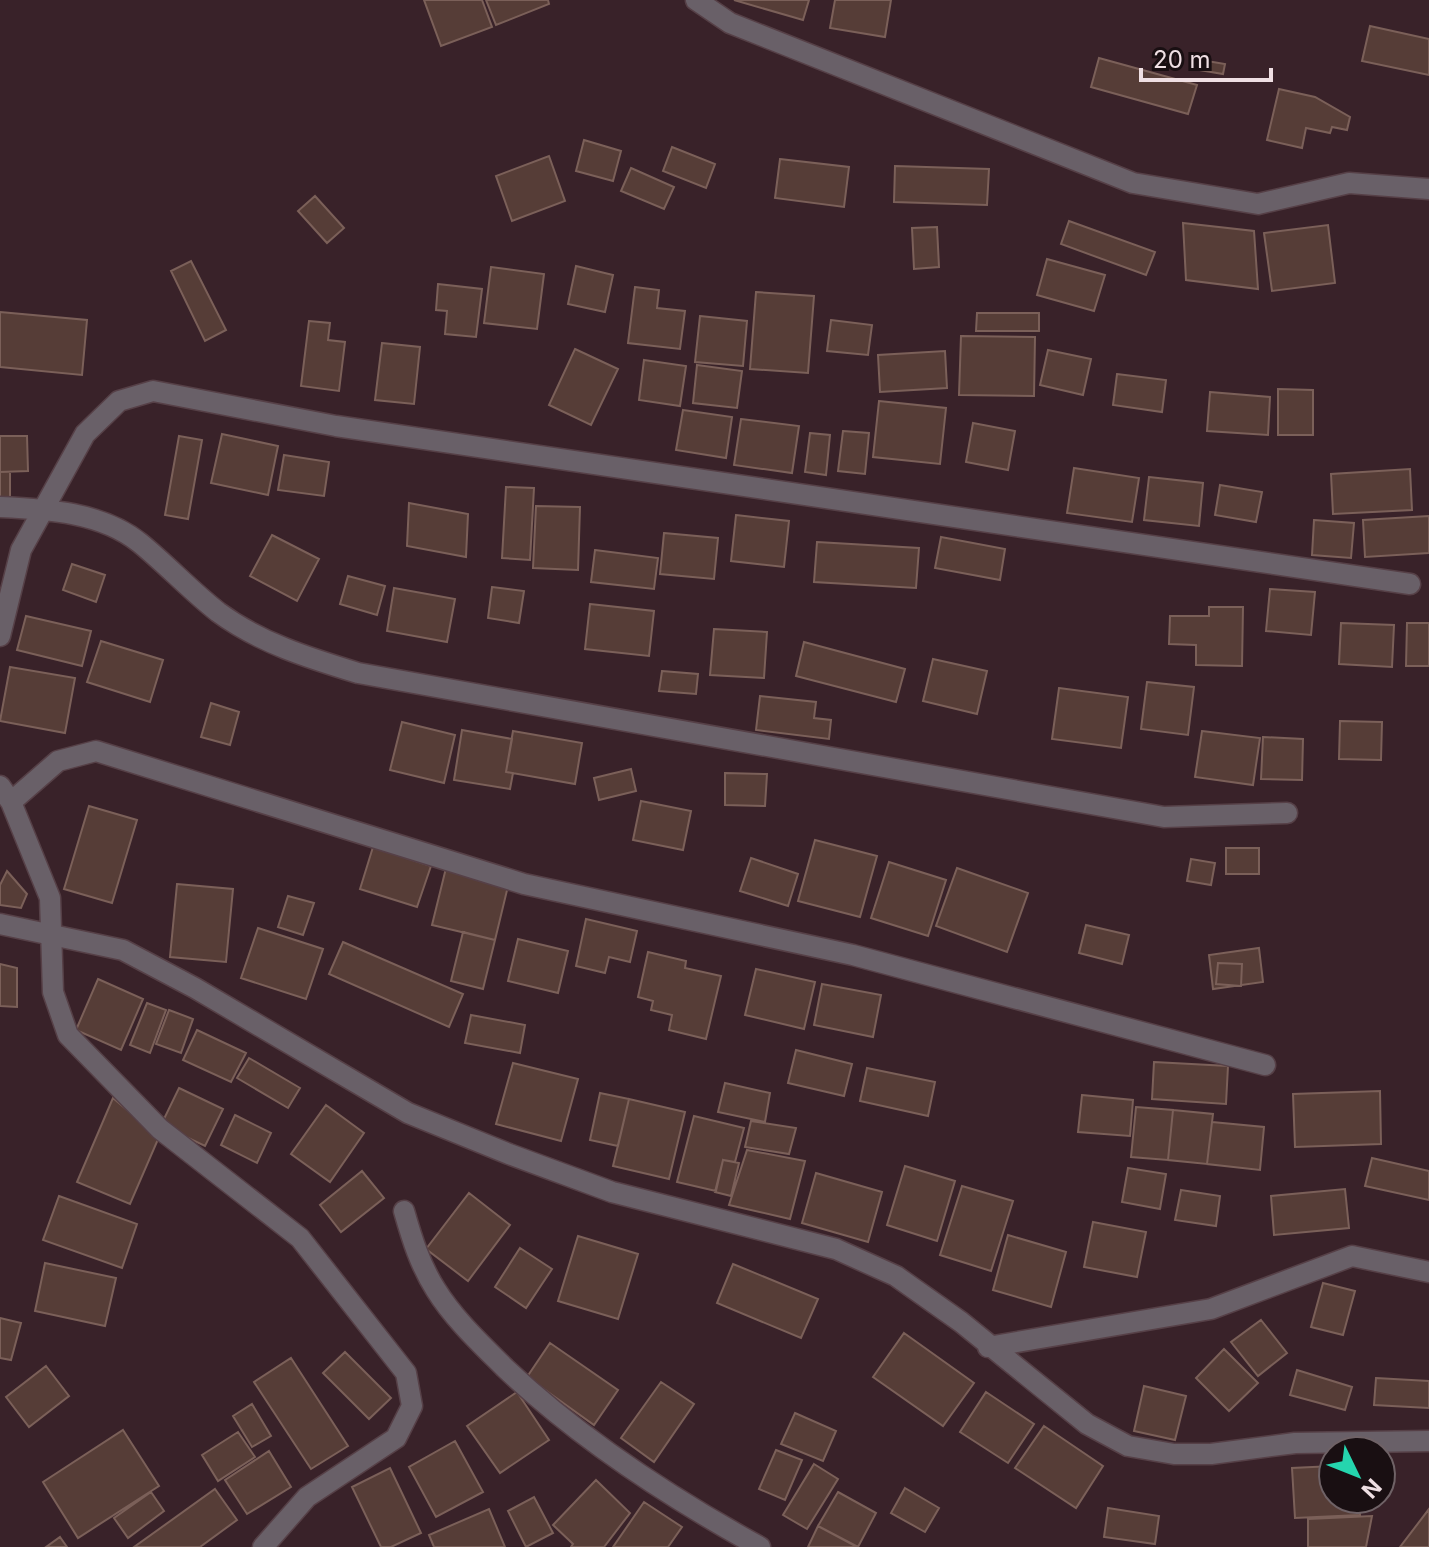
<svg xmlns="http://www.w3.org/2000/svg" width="1429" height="1547" viewBox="0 0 1429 1547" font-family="Inter,sans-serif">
<rect width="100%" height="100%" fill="#392229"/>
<path fill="#563d37" stroke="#7b6059" stroke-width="2" d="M424,0H482L492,27L441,46Z
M486,0H548L549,4L496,25Z
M734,0H809L803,20Z
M835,0H891L885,37L830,28Z
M1370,26L1429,39V75L1362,61Z
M1099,58L1197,85L1188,114L1091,87Z
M1201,60L1225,64L1223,74L1199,70Z
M1279,89L1315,97L1350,117L1347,130L1332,127L1330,133L1306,128L1302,148L1267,140Z
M584,140L621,151L613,181L576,171Z
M672,147L715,164L706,188L663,171Z
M549,156L565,201L512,221L496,176Z
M780,159L849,167L844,207L775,198Z
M895,166L989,169L987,205L894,202Z
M631,168L674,187L664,209L621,191Z
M315,196L344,228L327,243L298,211Z
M1069,221L1155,252L1146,275L1061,244Z
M1183,223L1254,231L1258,289L1186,280Z
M1328,225L1335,283L1272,291L1264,233Z
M937,227L939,267L914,269L912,228Z
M1047,259L1105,275L1094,311L1037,295Z
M191,261L226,330L205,341L171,271Z
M576,266L613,275L605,312L568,304Z
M491,267L544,274L537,329L484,323Z
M438,284L482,289L476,337L445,334L447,311L436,310Z
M635,287L659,290L657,308L685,311L680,349L628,343Z
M756,292L814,296L808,373L750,369Z
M0,312L87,320L82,375L0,367Z
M977,313H1039V331H976Z
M700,316L747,321L743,366L695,362Z
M831,320L872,325L868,355L827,351Z
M309,321L330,323L328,340L345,342L339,391L301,386Z
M961,336L1035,337L1034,396L959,395Z
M382,343L420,347L414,404L375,400Z
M575,349L618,369L591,425L549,405Z
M1048,350L1091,359L1083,395L1040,385Z
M945,351L947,388L880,392L878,355Z
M644,360L686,366L680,406L639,400Z
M697,365L742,371L737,408L693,403Z
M1117,374L1166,380L1162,412L1113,405Z
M1278,389L1313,390V435H1278Z
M1210,392L1270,397L1268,435L1207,431Z
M879,401L946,408L940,464L873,457Z
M683,410L732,417L726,458L676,450Z
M741,419L799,426L792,473L734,465Z
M973,423L1015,431L1008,470L966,462Z
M843,431L869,433L865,474L838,471Z
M810,433L830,435L826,475L805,472Z
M222,434L278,446L268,495L211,483Z
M0,436H27L28,471L0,472Z
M179,436L202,440L188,519L165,515Z
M284,455L329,462L324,496L278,490Z
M1074,468L1139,478L1132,522L1067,513Z
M1410,469L1412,510L1333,514L1331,474Z
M0,472H10V497H0Z
M1149,477L1203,483L1199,526L1144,520Z
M1220,485L1262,492L1256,522L1215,515Z
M506,487L534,488L530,560L502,558Z
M409,503L468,514L466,557L407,546Z
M536,506L580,507L578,570L533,568Z
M736,515L789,521L784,567L731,561Z
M1429,516V553L1365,557L1363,520Z
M1314,520L1354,523L1351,558L1312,555Z
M664,533L718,538L714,579L660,574Z
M272,535L319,559L297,601L250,576Z
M941,537L1005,549L1000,580L935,568Z
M817,542L919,548L916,588L814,582Z
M595,550L658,558L654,589L591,582Z
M72,564L105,575L96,602L63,590Z
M348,576L385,586L377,615L340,604Z
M492,587L524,591L519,623L488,618Z
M394,588L455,599L447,642L387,631Z
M1270,589L1315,592L1311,635L1266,631Z
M590,604L654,611L649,656L585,649Z
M1209,607H1243L1242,666L1196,665V645L1169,644L1170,616H1209Z
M26,616L91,631L82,666L17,650Z
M1341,623L1394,625L1392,667L1339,664Z
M1407,623H1429V666H1406Z
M714,629L767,632L764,678L710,675Z
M101,641L163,660L150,702L87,682Z
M804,642L905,669L896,702L796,676Z
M933,659L987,671L977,714L923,701Z
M10,667L75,678L65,733L0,721Z
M662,671L698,674L696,694L659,691Z
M1147,682L1194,687L1188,735L1141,729Z
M1059,688L1128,697L1121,748L1052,739Z
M760,696L816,702L814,718L831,720L829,739L756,730Z
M211,703L239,712L230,745L201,737Z
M1340,721L1382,722L1381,760L1339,759Z
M402,722L455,735L444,783L390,770Z
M462,730L512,739L506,772L513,773L510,789L454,780Z
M513,731L582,743L575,784L506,772Z
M1202,731L1260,738L1253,785L1195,777Z
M1263,737L1303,739L1302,780L1261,779Z
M631,769L636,791L599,800L594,778Z
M725,773L767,774L765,806L725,805Z
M641,801L691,811L683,850L633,840Z
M89,806L137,820L112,903L64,889Z
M815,840L877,856L860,917L798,901Z
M373,847L431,866L417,907L360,889Z
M1226,848H1259V874H1226Z
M751,858L798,874L788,906L740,891Z
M1191,859L1215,863L1211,885L1187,881Z
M889,862L946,880L928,936L871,918Z
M446,868L509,882L495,940L432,925Z
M957,868L1028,893L1007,952L936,926Z
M7,871L27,894L21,908L0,905V885Z
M177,884L233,889L226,962L170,957Z
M288,896L314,903L303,935L278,927Z
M586,919L637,931L630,962L609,957L605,973L576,966Z
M1086,925L1129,935L1122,964L1079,953Z
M258,928L323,949L306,999L241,978Z
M463,932L495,940L483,989L451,981Z
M518,939L568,951L558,993L508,981Z
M343,942L463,994L449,1027L329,974Z
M1259,948L1263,982L1213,989L1209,955Z
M648,952L686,961L685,968L721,976L706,1039L669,1030L672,1015L651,1010L653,1001L638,997Z
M1218,963L1242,964L1241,986L1216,984Z
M0,964L17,968V1007L0,1006Z
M756,969L815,982L804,1029L745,1015Z
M98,979L143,999L121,1050L76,1030Z
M822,984L881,995L873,1037L814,1025Z
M147,1003L166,1010L150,1053L130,1045Z
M169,1010L193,1019L181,1053L156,1044Z
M471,1015L525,1025L520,1053L465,1043Z
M197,1030L246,1053L231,1082L183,1060Z
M796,1050L852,1064L844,1096L788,1083Z
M249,1058L300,1088L288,1108L237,1078Z
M1154,1062L1228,1066L1226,1104L1152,1099Z
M513,1063L578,1079L561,1141L496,1124Z
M867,1068L935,1082L928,1116L860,1101Z
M725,1083L770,1093L765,1122L718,1112Z
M179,1088L223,1109L205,1146L161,1125Z
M1380,1091L1381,1144L1295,1147L1293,1094Z
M600,1093L629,1099L618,1146L590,1140Z
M1082,1095L1133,1100L1130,1136L1078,1132Z
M113,1098L159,1137L130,1204L77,1182Z
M629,1099L685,1112L669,1179L613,1166Z
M326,1105L364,1133L330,1182L291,1154Z
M1136,1107L1173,1110L1168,1160L1131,1157Z
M1173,1110L1213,1114L1207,1164L1168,1160Z
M235,1115L271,1133L257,1163L221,1145Z
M694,1116L744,1128L735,1162L723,1160L716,1191L677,1182Z
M751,1121L796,1128L789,1154L745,1147Z
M1212,1122L1264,1127L1260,1170L1207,1164Z
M747,1150L805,1161L790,1219L729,1205Z
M1372,1158L1429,1171V1200L1365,1186Z
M723,1160L739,1163L731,1196L715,1192Z
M905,1166L955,1181L937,1241L887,1225Z
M1128,1168L1166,1174L1160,1209L1122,1202Z
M362,1171L384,1198L341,1232L320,1205Z
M816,1173L882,1192L868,1242L802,1223Z
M962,1186L1013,1201L991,1271L940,1255Z
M1345,1189L1349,1228L1274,1235L1271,1196Z
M1181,1190L1220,1196L1216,1226L1175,1220Z
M469,1193L510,1225L468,1281L426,1249Z
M59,1196L137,1224L122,1268L43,1240Z
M1093,1222L1146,1232L1137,1277L1084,1267Z
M1008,1235L1066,1252L1051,1307L993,1290Z
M578,1236L638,1254L618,1319L558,1301Z
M520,1248L552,1269L526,1308L495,1287Z
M45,1263L116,1278L105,1326L35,1311Z
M733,1264L818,1299L801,1338L717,1303Z
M1323,1283L1355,1291L1343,1335L1311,1327Z
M0,1318L21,1323L11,1360L0,1358Z
M1261,1320L1287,1353L1258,1376L1231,1342Z
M904,1333L974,1383L943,1426L873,1377Z
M550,1343L618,1390L594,1425L527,1377Z
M1224,1349L1258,1383L1229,1411L1196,1378Z
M345,1352L391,1398L369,1419L323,1373Z
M291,1358L348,1446L311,1469L254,1382Z
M46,1366L69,1396L29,1427L6,1397Z
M1297,1370L1352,1387L1345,1410L1290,1395Z
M1376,1378L1429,1381V1408L1374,1405Z
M661,1382L694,1404L654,1462L621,1438Z
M1144,1386L1186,1396L1175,1440L1134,1431Z
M517,1392L549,1440L500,1473L467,1426Z
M986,1392L1034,1424L1008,1463L960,1432Z
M252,1404L271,1436L252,1447L233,1416Z
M795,1413L836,1431L823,1461L781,1444Z
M1044,1426L1103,1466L1076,1508L1015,1468Z
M123,1430L159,1486L78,1538L43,1482Z
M238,1432L255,1457L218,1481L202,1455Z
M455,1441L483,1492L436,1517L409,1467Z
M776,1450L802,1460L785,1500L759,1489Z
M269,1451L291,1487L247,1514L225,1480Z
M814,1464L838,1479L807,1529L783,1515Z
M1333,1466V1499H1359L1360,1515L1295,1518L1292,1468Z
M390,1468L421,1533L391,1547H381L352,1487Z
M596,1480L630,1513L604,1547H571L573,1544L553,1525Z
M905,1488L939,1508L925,1532L891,1513Z
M215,1489L237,1520L200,1547H134Z
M151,1492L164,1511L128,1538L114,1518Z
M838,1492L876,1513L858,1547L818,1526Z
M534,1497L553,1533L526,1547L508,1511Z
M644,1502L682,1527L668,1547H613Z
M1108,1508L1159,1516L1155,1544L1104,1537Z
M489,1509L505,1547H434L429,1535Z
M1429,1509V1547H1400Z
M1372,1516L1366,1547H1308V1519Z
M818,1526L857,1547H808Z
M60,1537L67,1547H46Z"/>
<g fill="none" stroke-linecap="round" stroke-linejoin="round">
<defs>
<path id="minor" d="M696,0L730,23L1133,183L1258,204L1349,183L1429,189
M0,507C46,509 102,512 140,543C167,565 191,591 218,612C260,643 309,658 358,673L1164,817L1287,813
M0,636L21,550L85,434L119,401L153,391L336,426L1410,584
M0,786L11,802L50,898L53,992L68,1035L160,1129L300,1238L406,1373L412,1406L396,1438L307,1497L263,1547
M11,802L58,761L96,751L524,884L853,955L1265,1065
M0,924L123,950L195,988L408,1113L509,1154L612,1192L836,1249L896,1276L961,1322L1087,1424L1128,1446L1174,1454H1211L1295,1443L1429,1441
M404,1211C412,1239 420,1265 436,1290C454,1319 481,1344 505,1368C581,1440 669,1497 760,1547
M988,1347L1211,1309L1352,1256L1429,1272"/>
</defs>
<use href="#minor" stroke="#564047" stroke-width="23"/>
<use href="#minor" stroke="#696068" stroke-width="20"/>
</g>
<g transform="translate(1357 1475) rotate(133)"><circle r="38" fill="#190f12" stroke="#6f6266" stroke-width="2"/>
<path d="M0-6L14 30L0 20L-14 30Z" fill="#25d5ae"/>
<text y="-12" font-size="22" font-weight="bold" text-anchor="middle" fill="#efdfe3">N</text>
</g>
<path d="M1141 68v12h130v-12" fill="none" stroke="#efdfe3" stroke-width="4"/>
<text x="1153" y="68" font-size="24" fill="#efdfe3" stroke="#190f12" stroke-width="6" paint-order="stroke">20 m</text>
</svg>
